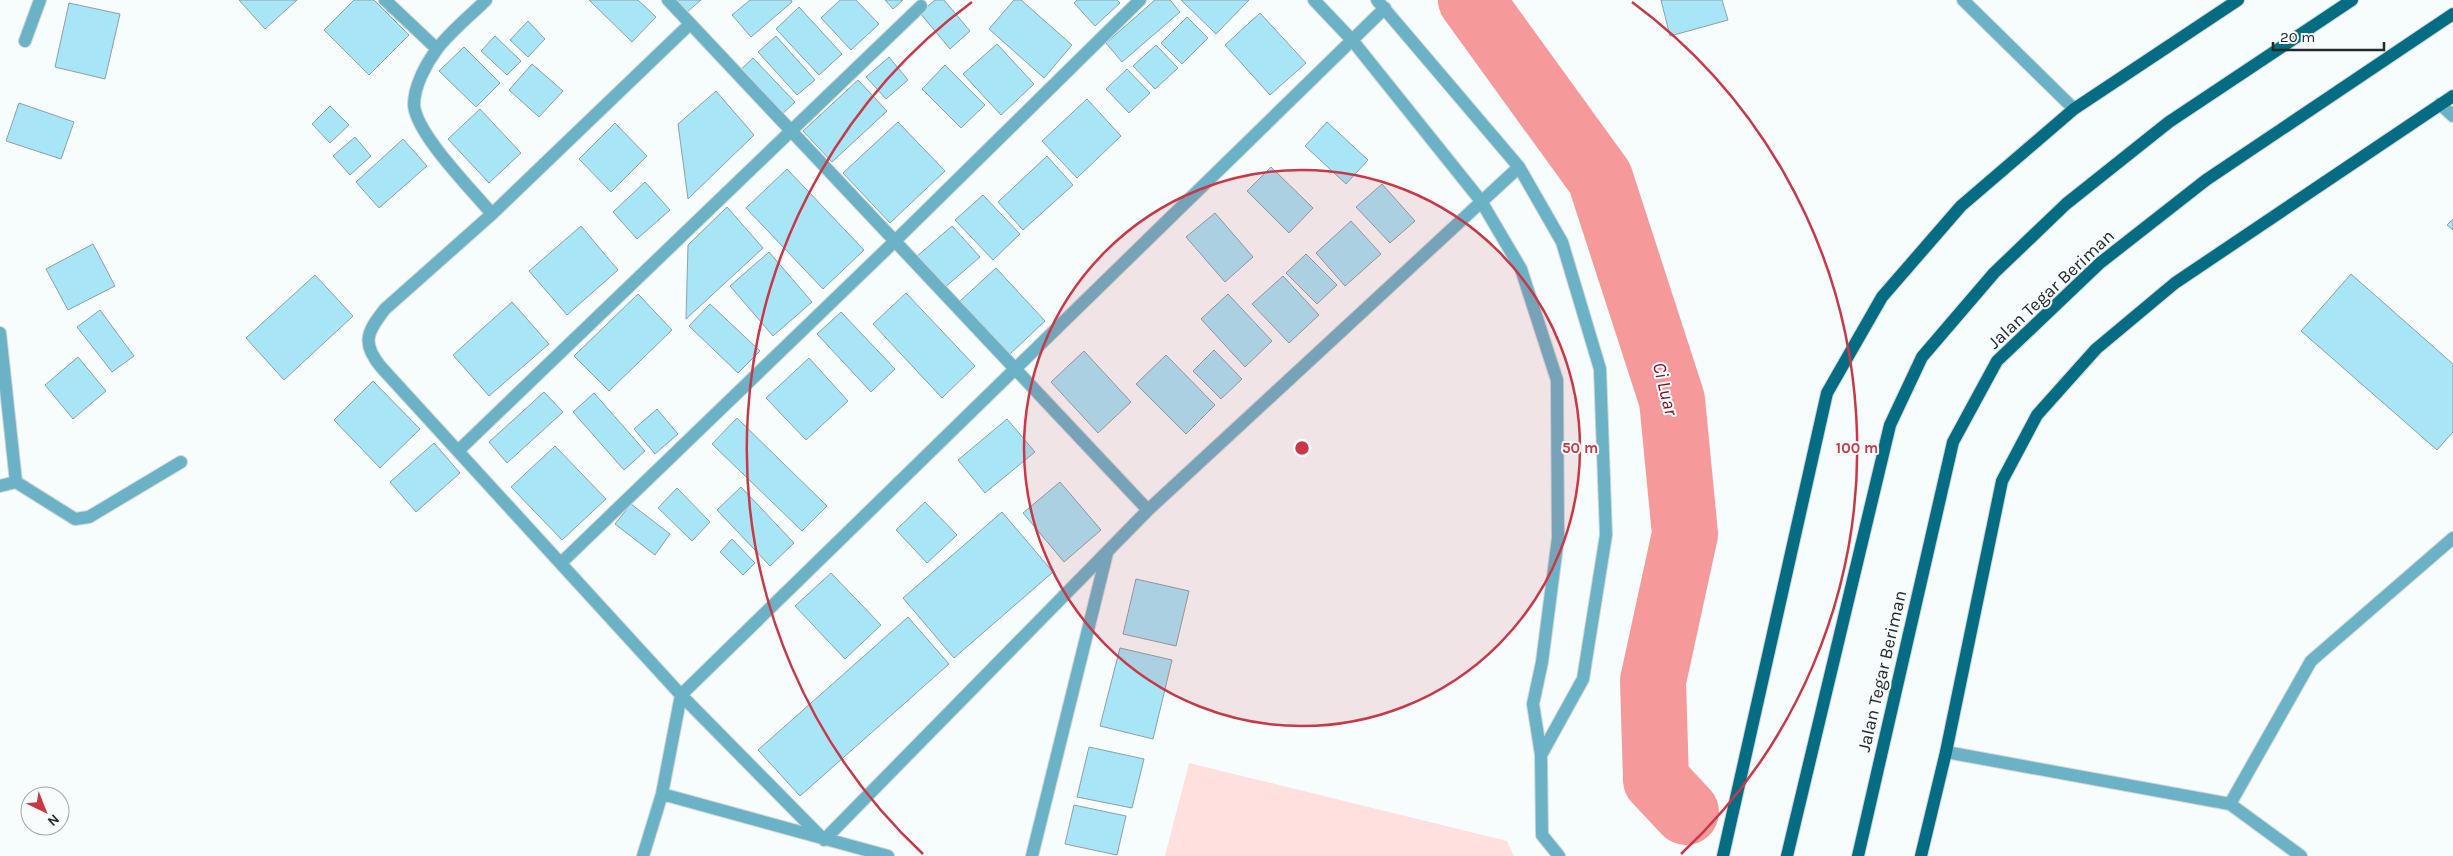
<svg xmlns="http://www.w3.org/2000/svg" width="2453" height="856" viewBox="0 0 2453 856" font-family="Karla,sans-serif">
<rect width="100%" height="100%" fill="#f7fcfd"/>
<path fill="#ffe0df" d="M1189,763L1507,841L1514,856H1165Z"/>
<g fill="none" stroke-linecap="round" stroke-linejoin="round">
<path stroke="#f6999a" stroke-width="66" d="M1471,0L1600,178L1672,400L1685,534L1653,681L1656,780L1686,812"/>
</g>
<path fill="#a7e5f7" stroke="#8ca1a8" d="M239,0H297L265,29Z
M354,0H374L409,35L369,75L324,30Z
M589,0H638L656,17L632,42Z
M675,0H701L686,13Z
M750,0H791L792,2L751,37L732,15Z
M840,0H856L879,24L851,50L821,18Z
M885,0H903L893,9Z
M935,0H944L970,31L950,49L920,13Z
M1014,0H1021L1072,45L1044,78L989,29Z
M1077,0H1117L1120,3L1095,26L1074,3Z
M1155,0H1170L1180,12L1122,62L1106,43Z
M1181,0H1249L1216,34Z
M1661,0H1722L1728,20L1670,36Z
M69,3L120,14L105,79L55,67Z
M799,7L842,54L819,75L776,29Z
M1260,13L1306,63L1270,95L1225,45Z
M1187,17L1208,38L1182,64L1161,43Z
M528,21L545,39L528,57L510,40Z
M495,36L521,61L507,75L481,51Z
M776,36L815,80L797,95L758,52Z
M997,44L1034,84L1001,115L963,74Z
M1156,45L1178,68L1155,89L1133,66Z
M464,47L500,83L476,107L439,71Z
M889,57L908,80L886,99L866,77Z
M753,58L795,102L779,117L737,73Z
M532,64L563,91L539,117L509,90Z
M945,65L985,105L961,128L922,89Z
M1127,69L1150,93L1129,113L1106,89Z
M858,80L887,111L832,162L803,131Z
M716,91L754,135L688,199L678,124Z
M1087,99L1121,136L1077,178L1042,141Z
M19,103L74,122L61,159L6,141Z
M330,106L349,125L330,143L312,124Z
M480,109L521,153L489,183L448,139Z
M898,122L945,171L890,223L843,173Z
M1327,122L1368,160L1346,184L1305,146Z
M615,123L647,156L611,192L579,159Z
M355,137L371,156L350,175L333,156Z
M403,139L427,166L379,208L356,182Z
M1047,156L1073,185L1023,230L998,202Z
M1271,167L1313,208L1289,233L1247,191Z
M787,169L864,250L823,289L746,208Z
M645,182L670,210L637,239L613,212Z
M1382,184L1415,221L1390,243L1356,207Z
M983,195L1020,234L993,260L955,220Z
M727,207L763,248L686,319L688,245Z
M1215,213L1253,257L1225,282L1186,237Z
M2453,219V230L2447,225Z
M1351,221L1381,254L1345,286L1316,253Z
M581,226L618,270L567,315L529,271Z
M952,226L980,257L944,288L916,257Z
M93,244L115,286L68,310L46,269Z
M769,252L812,302L773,336L730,286Z
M1306,254L1337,285L1317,304L1286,273Z
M996,268L1045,321L1010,354L960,301Z
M2351,274L2453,364V432L2437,450L2301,331Z
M315,275L353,316L284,380L246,338Z
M1283,276L1319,315L1289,343L1252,304Z
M906,293L975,366L942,398L873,324Z
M638,294L672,330L609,391L574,356Z
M1228,294L1272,341L1245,367L1201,319Z
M512,302L549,344L489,396L453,355Z
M710,304L760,351L738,373L689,326Z
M100,310L134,356L112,372L77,327Z
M841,312L895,369L871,392L817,334Z
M1214,350L1242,379L1221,399L1193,371Z
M1084,351L1131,402L1098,433L1051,382Z
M1166,355L1215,405L1186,434L1136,384Z
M78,357L106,391L73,419L45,385Z
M809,358L848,401L806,440L766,398Z
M373,381L420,429L380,468L334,420Z
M544,392L563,412L507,463L489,442Z
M594,393L645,451L624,470L573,412Z
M657,409L678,434L655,454L634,429Z
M737,418L827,506L802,531L712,444Z
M1007,419L1035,452L985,493L958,460Z
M434,443L460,473L416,512L390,482Z
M555,446L606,499L562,540L511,487Z
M1060,482L1101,530L1064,562L1023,513Z
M741,487L794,543L770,566L717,510Z
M677,488L710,522L692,541L658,508Z
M925,502L957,535L927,563L896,530Z
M631,504L670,534L655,555L615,524Z
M1002,512L1053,572L954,658L903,598Z
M732,539L755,563L743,575L720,552Z
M831,573L881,625L845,659L795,606Z
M1136,579L1189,591L1176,646L1123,634Z
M908,617L949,664L800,796L758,750Z
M1120,648L1172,660L1153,739L1100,726Z
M1089,747L1144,759L1132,808L1077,797Z
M1074,805L1126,816L1117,855L1065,844Z"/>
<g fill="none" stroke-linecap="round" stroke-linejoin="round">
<defs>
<path id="minor" d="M385,0L437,49
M486,0C470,16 451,31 437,49C426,64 414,86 414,105C416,134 473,191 492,214
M668,0L1148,510
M1314,0L1352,40L1481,201L1521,269L1557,380L1558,538L1542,662L1533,704L1541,755L1542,835L1559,856
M1377,0L1519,167L1562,242L1600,369L1606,535L1583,679L1541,755
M1963,0L2074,109
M690,24L492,214L385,309C367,332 361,343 381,367L681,695L824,840
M25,41L40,0
M2440,104L2453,116
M0,333L16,482
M458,451L921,6
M0,486L16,482L75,519L89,517L181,462
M561,563L895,241L1140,0
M1946,752L2230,804L2311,661L2453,538
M662,794L888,856
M2230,804L2301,856
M824,840L1148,510L1519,167
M643,856L662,794L681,695L1385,8
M1032,856L1107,553"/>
<path id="primary" d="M1723,856L1827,393L1882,297L1961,206L2074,109L2238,0
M1787,856L1890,425L1922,357L1994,273L2066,204L2169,122L2352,0
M1858,856L1953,442L1997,361L2100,263L2206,180L2453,14
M1921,856L1946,752L2002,481L2037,415L2096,349L2175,283L2453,96"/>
</defs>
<use href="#minor" stroke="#d0d6d7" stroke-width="14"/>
<use href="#primary" stroke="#d0d6d7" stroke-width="14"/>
<use href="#minor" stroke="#6bb2c7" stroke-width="12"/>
<use href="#primary" stroke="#056d83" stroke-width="12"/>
</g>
<circle cx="1302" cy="448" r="278" fill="#c93847" fill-opacity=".12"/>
<g fill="none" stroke="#c93847" stroke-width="2.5">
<circle cx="1302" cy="448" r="278"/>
<path d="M923 854A555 555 0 0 1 972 2M1632 2A555 555 0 0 1 1681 854"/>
</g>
<g text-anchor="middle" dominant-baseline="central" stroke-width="4" stroke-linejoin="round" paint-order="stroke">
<g font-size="18" fill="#212a2c" stroke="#f7fcfd">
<text transform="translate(2051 289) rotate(-43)">Jalan Tegar Beriman</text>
<text transform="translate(1882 671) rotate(-77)">Jalan Tegar Beriman</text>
</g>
<g font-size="19" font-style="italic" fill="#7c0d20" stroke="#f7fcfd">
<text transform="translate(1665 389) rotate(76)">Ci Luar</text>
</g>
</g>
<circle cx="1302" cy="448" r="8" fill="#c93847" stroke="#f7fcfd" stroke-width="2.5"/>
<g font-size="15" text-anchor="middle" font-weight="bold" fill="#c93847" stroke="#f7fcfd" stroke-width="4" stroke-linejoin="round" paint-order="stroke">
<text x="1580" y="453">50 m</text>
<text x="1857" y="453">100 m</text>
</g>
<g transform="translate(45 811) rotate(137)"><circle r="24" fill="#f7fcfd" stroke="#a1a8a9"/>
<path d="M0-4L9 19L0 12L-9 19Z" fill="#c93847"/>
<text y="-8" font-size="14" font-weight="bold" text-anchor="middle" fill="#212a2c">N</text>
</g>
<path d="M2273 42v8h111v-8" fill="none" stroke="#212a2c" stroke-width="2.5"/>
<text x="2280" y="42" font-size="15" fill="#212a2c" stroke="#f7fcfd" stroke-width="4" paint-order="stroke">20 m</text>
</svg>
